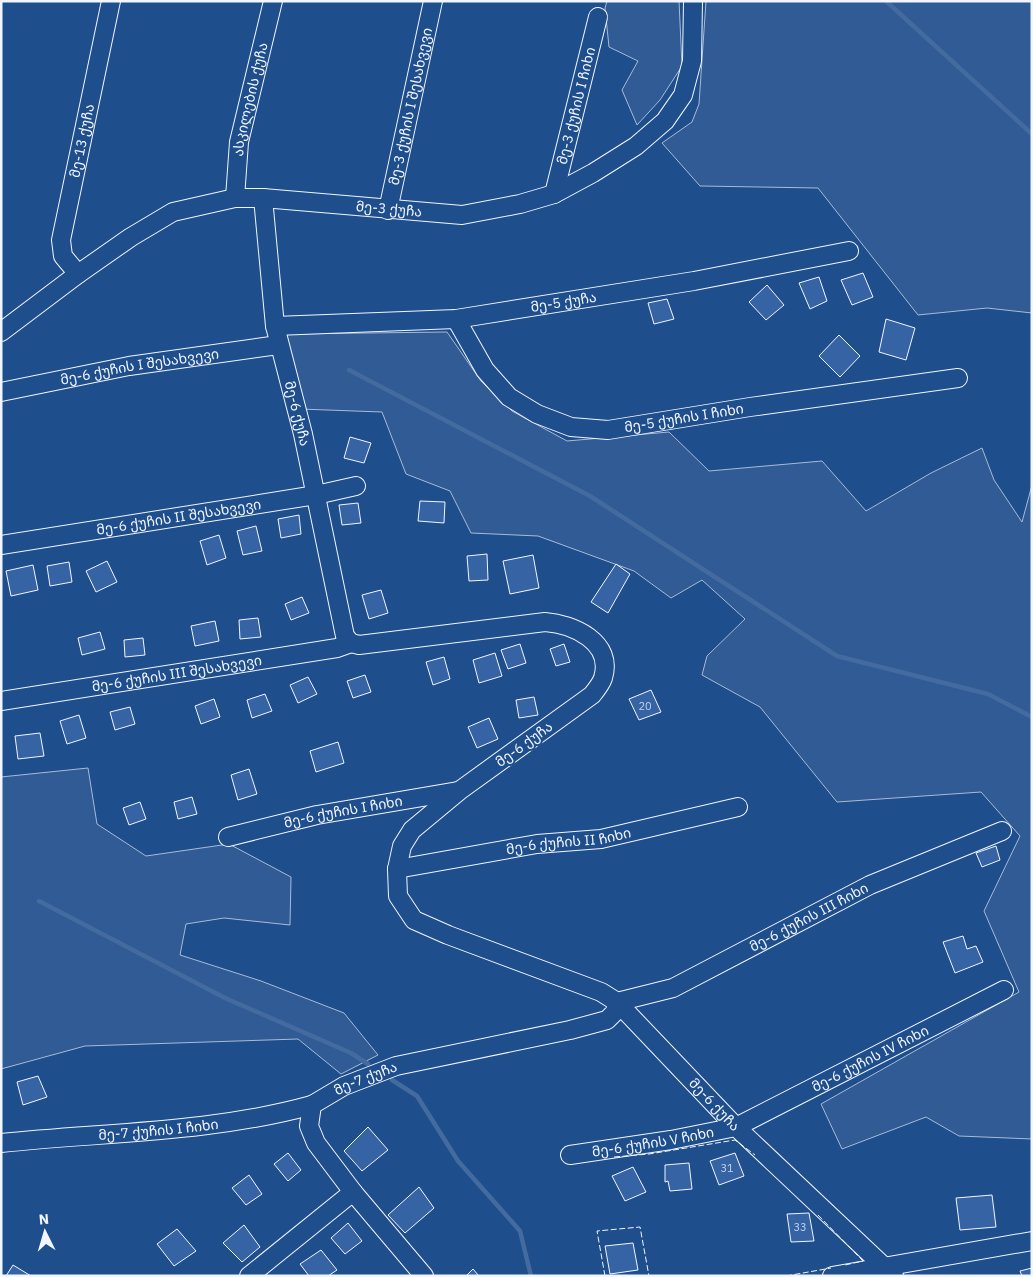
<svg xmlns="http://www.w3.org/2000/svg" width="1033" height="1277" viewBox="0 0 1033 1277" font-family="'IBM Plex Sans','Noto Sans Georgian',sans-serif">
<rect width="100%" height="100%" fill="#1f4e8c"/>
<path fill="#305b95" stroke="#a8bbd7" d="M607,1H679L682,66L660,100L637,125L622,90L638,61L609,47L605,8Z
M706,1H1032V313L987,308L918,315L818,188L700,186L662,143L692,122L699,104Z
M447,332L481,381L512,411L567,441L669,432L709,471L822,461L866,511L931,473L982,448L994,480L1022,522L1032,485V1139L959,1136L926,1117L842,1149L821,1104L1019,992L984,911L1020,836L981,792L837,802L760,707L702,675L707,656L745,619L702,580L671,598L634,571L538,536L471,533L450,491L406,474L382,412L300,409L286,334Z
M88,768L97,824L146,856L229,844L291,877L290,925L224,918L186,924L180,955L261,981L344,1013L378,1055L341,1074L298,1039L85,1046L1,1069V777Z"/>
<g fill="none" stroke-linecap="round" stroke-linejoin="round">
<path stroke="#446ba0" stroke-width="4.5" d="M886,1L1032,134
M349,370L590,496L837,656L988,694L1032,717
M39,901L225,998L351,1053L368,1064
M392,1080L417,1096L458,1161L520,1231L531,1276"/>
</g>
<path fill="#3563a3" stroke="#f2f6ff" d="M863,273L873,297L852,305L841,280Z
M819,277L827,301L810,309L799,283Z
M767,285L784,305L766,320L749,302Z
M667,299L674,319L654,324L648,303Z
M886,319L915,328L906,360L879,352Z
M839,335L860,356L840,377L819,356Z
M350,437L371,443L364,463L344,458Z
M420,501L445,502L444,523L418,521Z
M358,503L361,523L342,525L339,505Z
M299,515L301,534L281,538L278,519Z
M256,526L262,551L243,555L237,531Z
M219,535L226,558L207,565L200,541Z
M487,554L488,580L469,581L467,556Z
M533,555L539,588L510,594L503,561Z
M107,561L117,582L96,592L86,571Z
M69,562L72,582L50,586L47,566Z
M616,564L630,574L608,613L591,602Z
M33,565L38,590L11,596L6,571Z
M381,590L388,613L369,619L362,595Z
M302,597L309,613L291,620L285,604Z
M258,618L261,637L240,639L239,620Z
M215,621L219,641L195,646L191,626Z
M100,632L105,649L82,655L78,638Z
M143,638L145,655L125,657L124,640Z
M520,644L526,663L508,669L501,650Z
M564,644L570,662L556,666L550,649Z
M495,653L502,676L479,683L473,660Z
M444,657L450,679L433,685L426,662Z
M365,675L371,692L353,698L347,681Z
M308,677L317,694L298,703L290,685Z
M651,690L661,712L639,720L629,699Z
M265,694L272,711L252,718L247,700Z
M534,697L538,715L519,718L516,700Z
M214,699L220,717L201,724L195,706Z
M130,707L135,724L115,730L110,712Z
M79,715L86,738L67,744L60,721Z
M489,718L498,739L477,748L468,727Z
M40,733L44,756L18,759L15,736Z
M338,742L344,763L316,772L310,751Z
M249,769L257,794L238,800L231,775Z
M192,797L197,814L178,819L174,802Z
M140,802L146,819L129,825L123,808Z
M996,846L1000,860L982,867L976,853Z
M963,936L967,949L976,946L983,962L955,973L943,942Z
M38,1076L47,1097L23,1105L17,1082Z
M368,1127L388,1150L362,1171L344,1151Z
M288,1153L301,1170L288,1181L274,1164Z
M735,1153L744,1176L719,1185L710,1161Z
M689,1163L692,1189L670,1191L668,1181L665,1182V1165Z
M633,1167L646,1192L625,1201L612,1176Z
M249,1175L262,1194L246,1205L232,1188Z
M419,1187L434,1208L405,1233L388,1215Z
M992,1195L996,1227L960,1230L956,1198Z
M809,1213L814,1241L791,1242L787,1214Z
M348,1223L362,1241L345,1254L331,1238Z
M244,1225L260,1247L242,1262L223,1243Z
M177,1229L196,1251L174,1266L157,1244Z
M633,1243L638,1270L610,1274L605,1246Z
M321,1250L337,1270L328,1276H309L300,1264Z
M13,1265L31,1276H6Z
M1032,1268V1276H1022L1020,1271Z
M473,1269L479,1276H466Z"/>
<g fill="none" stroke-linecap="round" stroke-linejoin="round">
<defs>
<g id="minor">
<path id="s1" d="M554,194L598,17"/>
<path id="s2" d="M235,198L239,142L273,1"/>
<path id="s3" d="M263,198L275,326L303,434L345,636L351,643L359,645L545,622C573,624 614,642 603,678C601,684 596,690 592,695L459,791L412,830L402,846L397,869L398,896L414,920L448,935L601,992L617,1002L736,1127L894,1276"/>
<path id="s4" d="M388,210L433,1"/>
<path id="s5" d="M78,274L63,256L61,240L111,1"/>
<path id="s6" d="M456,319L485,370L509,397L537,414L571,427L608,430L750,407L958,378"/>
<path id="s7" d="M275,326L456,319L694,281L849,251"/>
<path id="s8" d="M1,332L78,274L131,237L173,212L235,198H263L462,215L520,204L554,194L593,173L636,146L665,121L683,95L692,61L693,1"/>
<path id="s9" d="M1,392L129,366L278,345"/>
<path id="s10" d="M1,545L316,495L356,486"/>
<path id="s11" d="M1,701L337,648L351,643"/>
<path id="s12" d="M228,837L317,815L458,791"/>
<path id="s13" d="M397,869L537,844L601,839L738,807"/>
<path id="s14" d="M617,1002L673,988L870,885L1002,831"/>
<path id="s15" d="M1,1143C105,1132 211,1133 312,1105"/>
<path id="s16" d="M570,1155L671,1140L736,1127L1004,990"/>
<path d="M249,1276L353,1192"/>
<path id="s17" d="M424,1276L353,1192L316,1143L309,1126L312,1105L344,1086L396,1066L570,1030L607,1020L615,1012L617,1002"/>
<path d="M832,1276L1032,1241"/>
</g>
</defs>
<use href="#minor" stroke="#f2f6ff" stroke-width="20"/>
<use href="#minor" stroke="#1f4e8c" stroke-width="18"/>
<path stroke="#f2f6ff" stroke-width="1" stroke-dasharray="6 2.5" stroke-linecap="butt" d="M614,1157L649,1154L735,1140L755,1155
M818,1215L863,1261L845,1265
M605,1276L597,1231L640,1227L649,1276
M786,1276L831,1268"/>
</g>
<g text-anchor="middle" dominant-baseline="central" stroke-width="4" stroke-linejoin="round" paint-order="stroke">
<g font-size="11" fill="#c3d1e8">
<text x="645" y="706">20</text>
<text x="727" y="1168">31</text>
<text x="800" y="1227">33</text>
</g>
<g font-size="14" fill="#f2f6ff" stroke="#1f4e8c">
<text stroke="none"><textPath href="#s2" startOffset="100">ასკილების ქუჩა</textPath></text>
<text stroke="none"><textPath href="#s1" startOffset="91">მე-3 ქუჩის I ჩიხი</textPath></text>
<text stroke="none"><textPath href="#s4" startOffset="106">მე-3 ქუჩის I შესახვევი</textPath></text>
<text stroke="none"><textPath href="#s5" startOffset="141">მე-13 ქუჩა</textPath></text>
<text stroke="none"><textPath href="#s8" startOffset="428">მე-3 ქუჩა</textPath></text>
<text stroke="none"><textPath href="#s7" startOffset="290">მე-5 ქუჩა</textPath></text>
<text stroke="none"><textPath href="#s9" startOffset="141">მე-6 ქუჩის I შესახვევი</textPath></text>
<text stroke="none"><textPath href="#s3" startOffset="219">მე-6 ქუჩა</textPath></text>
<text stroke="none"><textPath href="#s6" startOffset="278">მე-5 ქუჩის I ჩიხი</textPath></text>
<text stroke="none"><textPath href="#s10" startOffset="180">მე-6 ქუჩის II შესახვევი</textPath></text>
<text stroke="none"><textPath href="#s11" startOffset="178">მე-6 ქუჩის III შესახვევი</textPath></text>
<text transform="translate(524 744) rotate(-36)">მე-6 ქუჩა</text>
<text stroke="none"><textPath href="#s12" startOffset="118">მე-6 ქუჩის I ჩიხი</textPath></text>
<text stroke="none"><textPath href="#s13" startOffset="174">მე-6 ქუჩის II ჩიხი</textPath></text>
<text stroke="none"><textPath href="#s14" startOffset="211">მე-6 ქუჩის III ჩიხი</textPath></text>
<text stroke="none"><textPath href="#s16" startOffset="319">მე-6 ქუჩის IV ჩიხი</textPath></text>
<text stroke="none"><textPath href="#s17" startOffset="271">მე-7 ქუჩა</textPath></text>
<text stroke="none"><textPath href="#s3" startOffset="1449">მე-6 ქუჩა</textPath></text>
<text stroke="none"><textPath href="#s15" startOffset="158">მე-7 ქუჩის I ჩიხი</textPath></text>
<text stroke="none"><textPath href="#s16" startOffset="84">მე-6 ქუჩის V ჩიხი</textPath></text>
</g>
</g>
<rect width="1033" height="1277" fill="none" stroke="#f2f6ff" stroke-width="5"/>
<g transform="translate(45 1232) rotate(355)" stroke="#1f4e8c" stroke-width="4" paint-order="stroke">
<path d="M0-4L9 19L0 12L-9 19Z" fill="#f2f6ff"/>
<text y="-8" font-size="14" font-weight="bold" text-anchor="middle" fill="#f2f6ff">N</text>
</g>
</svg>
